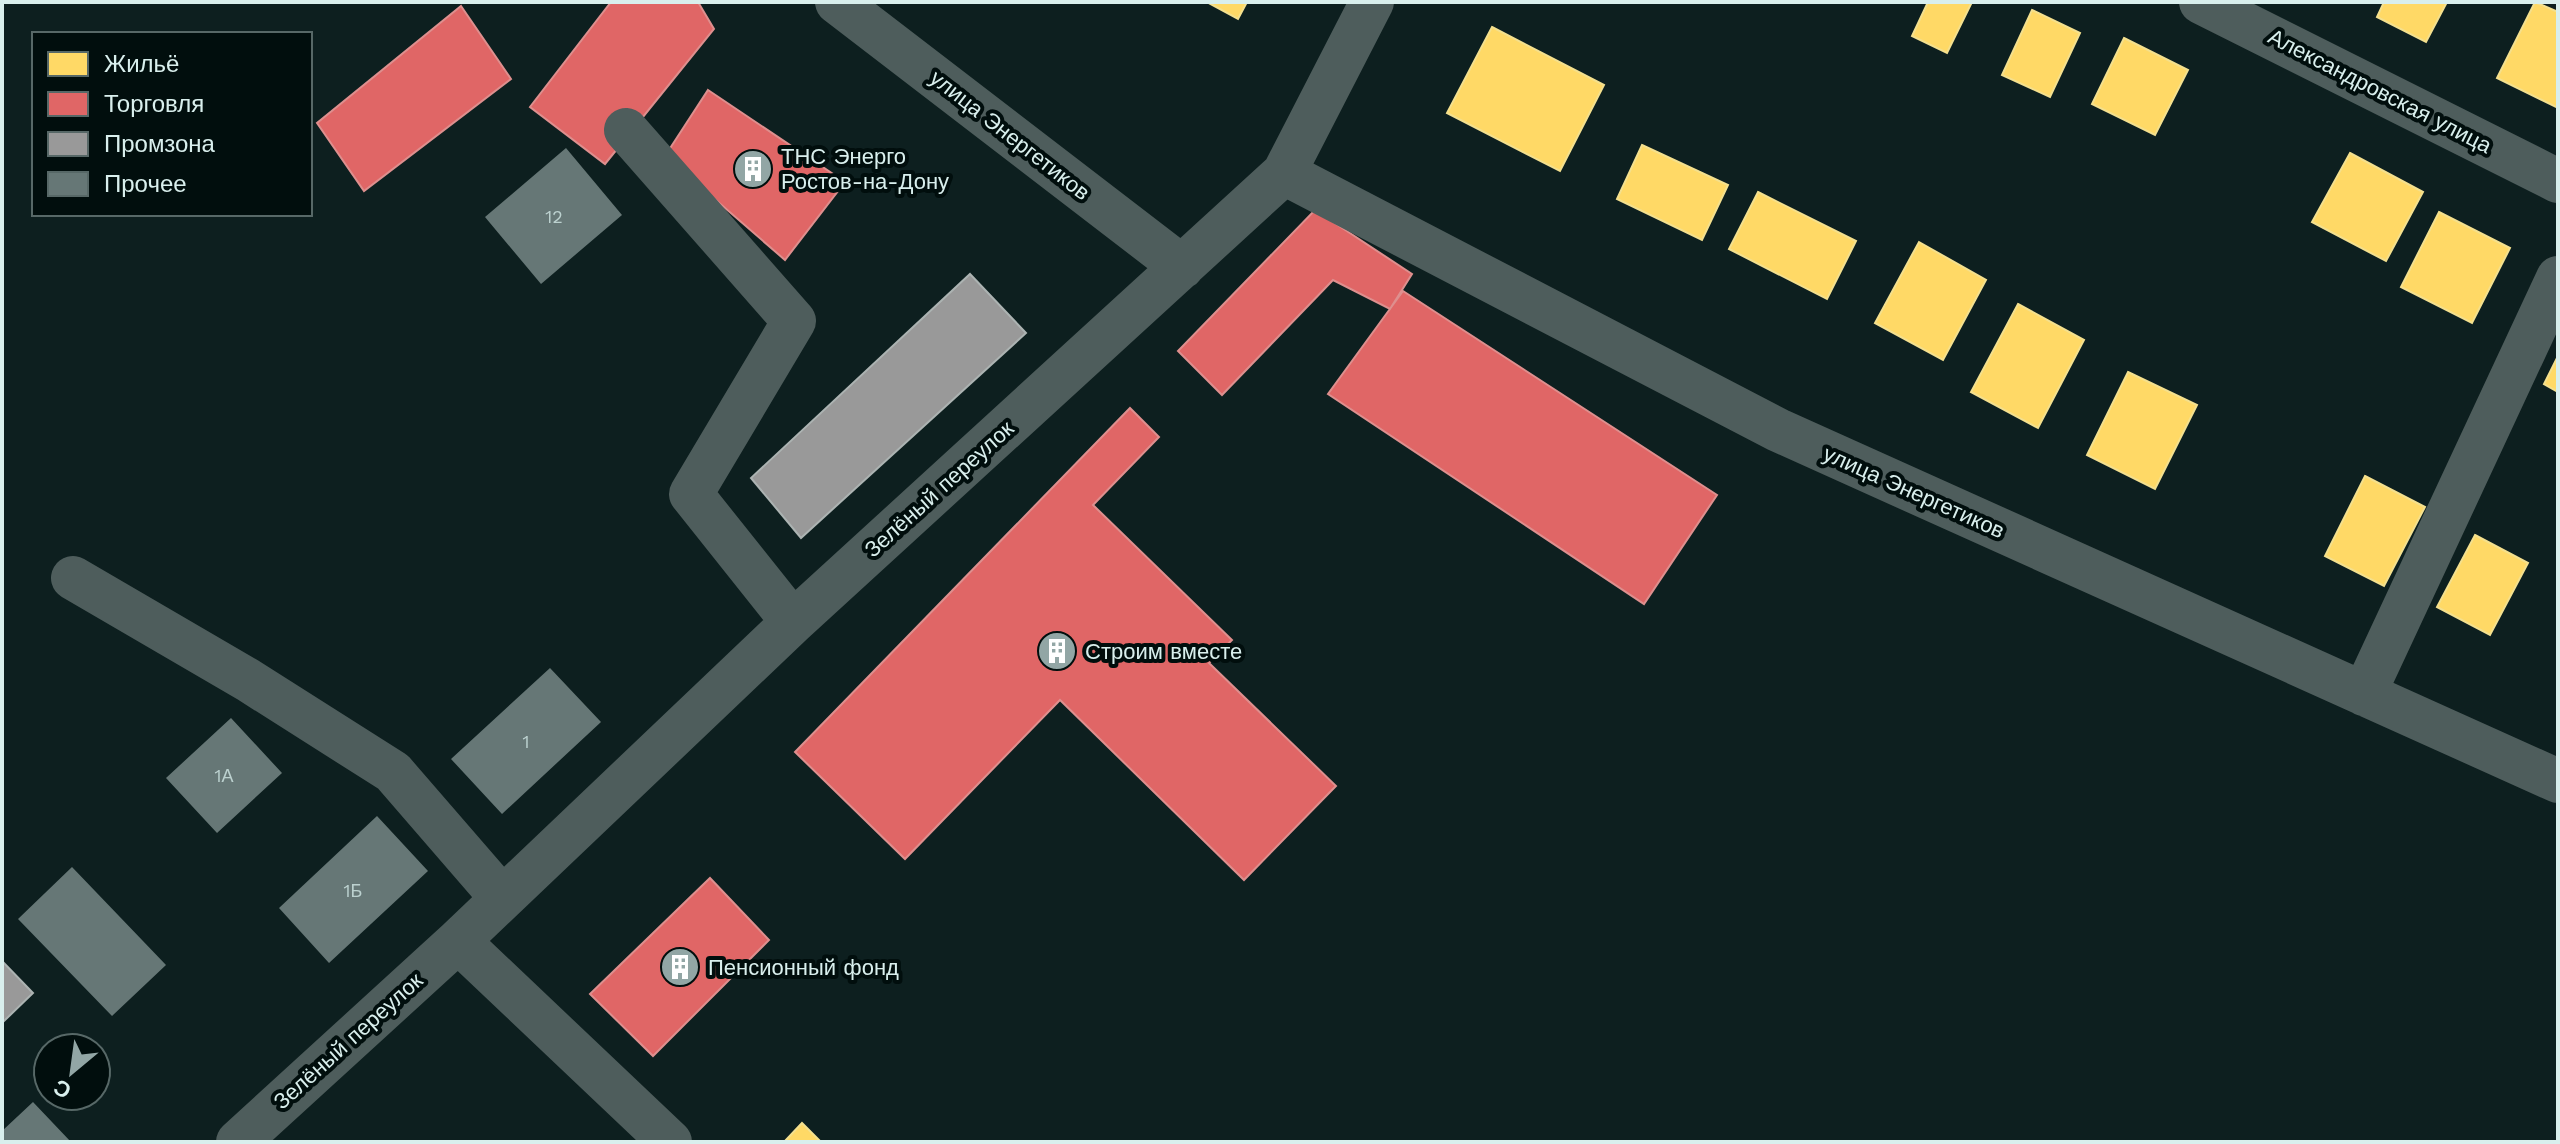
<svg xmlns="http://www.w3.org/2000/svg" width="2560" height="1144" viewBox="0 0 2560 1144" font-family="'Work Sans',sans-serif">
<rect width="100%" height="100%" fill="#0d1f1f"/>
<path fill="#ffd966" stroke="#f4e08e" stroke-width="2" d="M1207,2H1247L1238,19Z
M1928,2H1972L1947,53L1912,36Z
M2384,2H2447L2426,42L2377,17Z
M2535,2L2558,12V108L2497,78Z
M2032,10L2080,33L2050,97L2002,75Z
M1492,27L1604,85L1560,171L1447,113Z
M2124,38L2188,70L2155,135L2092,104Z
M1642,145L1728,185L1702,240L1617,199Z
M2350,153L2423,192L2386,261L2312,222Z
M1758,192L1856,241L1827,299L1729,249Z
M2439,212L2510,248L2472,323L2401,287Z
M1919,242L1986,280L1943,360L1875,323Z
M2018,304L2084,340L2038,428L1971,392Z
M2558,356V392L2544,384Z
M2128,372L2197,405L2155,489L2087,455Z
M2365,476L2425,507L2384,586L2325,556Z
M2475,535L2528,563L2490,635L2437,607Z
M802,1123L821,1142H784Z"/>
<path fill="#e06666" stroke="#de8f8e" stroke-width="2" d="M611,2H698L714,29L605,164L530,107Z
M461,6L511,79L364,191L317,123Z
M708,90L845,182L785,260L665,156Z
M1315,210L1412,274L1390,309L1333,280L1222,395L1178,351Z
M1403,291L1717,495L1644,604L1328,394Z
M1130,408L1159,437L1093,505L1232,640L1209,663L1336,786L1244,880L1060,700L905,859L795,752Z
M710,878L769,940L653,1056L590,994Z"/>
<path fill="#999" stroke="#acb3b2" stroke-width="2" d="M970,274L1026,333L801,538L751,478Z
M2,961L33,993L2,1023Z"/>
<path fill="#667776" d="M566,148L622,215L541,284L485,217Z
M550,668L601,722L502,814L451,759Z
M231,718L282,773L217,833L166,778Z
M377,816L428,871L329,963L279,908Z
M72,867L166,965L112,1016L18,919Z
M33,1102L71,1142H2V1131Z"/>
<g fill="none" stroke-linecap="round" stroke-linejoin="round">
<path stroke="#4e5d5c" stroke-width="44" d="M837,2L1182,267
M2201,2L2558,181
M626,130L794,321L691,494L793,622
M1284,173L1778,430L2558,781
M73,578L248,680L393,772L502,898
M2364,694L2558,278
M458,941L670,1142
M238,1142L458,941L793,622L1284,173L1372,2"/>
</g>
<defs>
<symbol id="building-disc" viewBox="-11 -11 22 22"><circle r="9.5" fill="#92a6a5" stroke="#010e0d"/><path d="M-4-6H4V6H1V3H-1V6H-4ZM-2.5-4.3h1.7v1.8h-1.7ZM.8-4.3h1.7v1.8H.8ZM-2.5-1h1.7V.8h-1.7ZM.8-1h1.7V.8H.8Z" fill="#fff"/></symbol>
</defs>
<g fill-rule="evenodd">
<use href="#building-disc" x="731" y="147" width="44" height="44"/>
<use href="#building-disc" x="1035" y="629" width="44" height="44"/>
<use href="#building-disc" x="658" y="945" width="44" height="44"/>
</g>
<g text-anchor="middle" dominant-baseline="central" stroke-width="8" stroke-linejoin="round" paint-order="stroke">
<g font-size="18" fill="#bcd1cf">
<text x="554" y="216">12</text>
<text x="526" y="741">1</text>
<text x="224" y="775">1А</text>
<text x="353" y="890">1Б</text>
</g>
<g font-size="22" fill="#d9efed" stroke="#010e0d">
<text transform="translate(2380 91) rotate(27)">Александровская улица</text>
<text transform="translate(1010 135) rotate(38)">улица Энергетиков</text>
<text transform="translate(939 489) rotate(-42)">Зелёный переулок</text>
<text transform="translate(1914 492) rotate(24)">улица Энергетиков</text>
<text transform="translate(348 1041) rotate(-42)">Зелёный переулок</text>
</g>
<g font-size="22" fill="#d9efed" stroke="#010e0d" text-anchor="start">
<text x="781" y="156">ТНС Энерго<tspan x="781" dy="25">Ростов-на-Дону</tspan></text>
<text x="1085" y="651">Строим вместе</text>
<text x="708" y="967">Пенсионный фонд</text>
</g>
</g>
<rect width="2560" height="1144" fill="none" stroke="#d9efed" stroke-width="8"/>
<rect x="32" y="32" width="280" height="184" fill="#010e0d" stroke="#576867" stroke-width="2"/>
<rect x="48" y="52" width="40" height="24" fill="#ffd966" stroke="#576867" stroke-width="2"/>
<text x="104" y="72" font-size="24" fill="#d9efed">Жильё</text>
<rect x="48" y="92" width="40" height="24" fill="#e06666" stroke="#576867" stroke-width="2"/>
<text x="104" y="112" font-size="24" fill="#d9efed">Торговля</text>
<rect x="48" y="132" width="40" height="24" fill="#999999" stroke="#576867" stroke-width="2"/>
<text x="104" y="152" font-size="24" fill="#d9efed">Промзона</text>
<rect x="48" y="172" width="40" height="24" fill="#667776" stroke="#576867" stroke-width="2"/>
<text x="104" y="192" font-size="24" fill="#d9efed">Прочее</text>
<g transform="translate(72 1072) rotate(209)"><circle r="38" fill="#010e0d" stroke="#576867" stroke-width="2"/>
<path d="M0-6L14 30L0 20L-14 30Z" fill="#92a6a5"/>
<text y="-12" font-size="22" font-weight="bold" text-anchor="middle" fill="#d9efed">С</text>
</g>
</svg>
